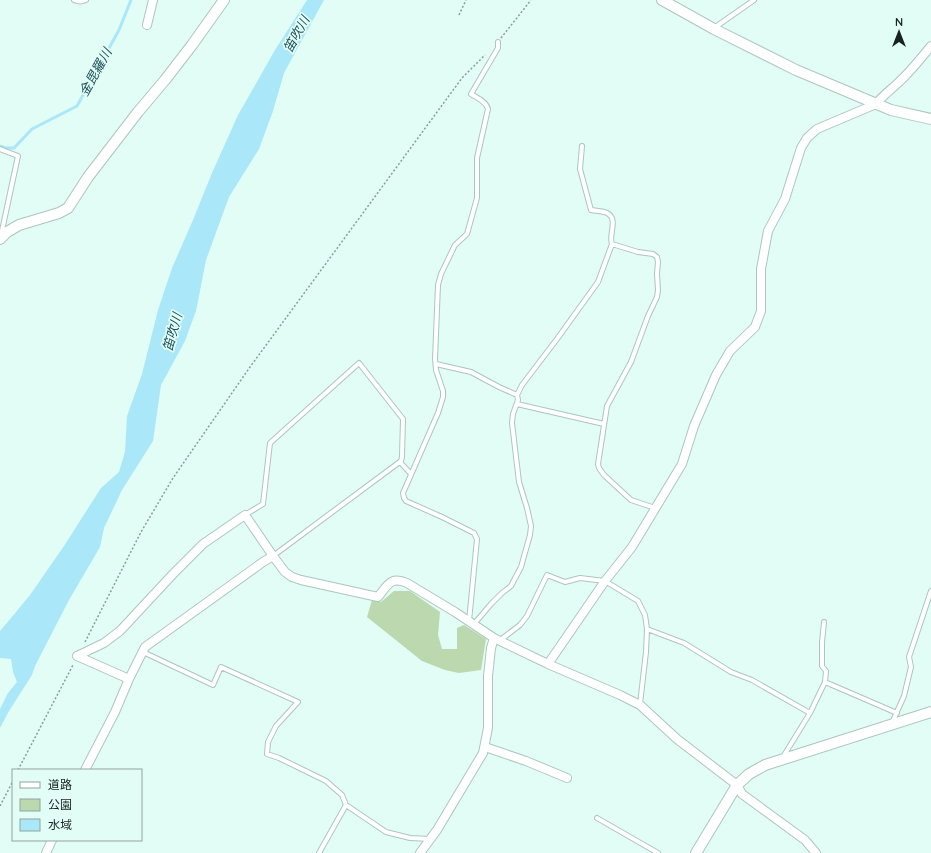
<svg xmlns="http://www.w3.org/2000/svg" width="931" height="853" viewBox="0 0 931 853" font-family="Quicksand,'Noto Sans JP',sans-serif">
<rect width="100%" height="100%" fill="#e1fdf5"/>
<path fill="#bcd8af" d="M394,591H410L440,612L438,635L442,649H457V628L464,625L486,639L481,670L459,673L445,670L422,661L367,617L372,600L381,602Z"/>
<path fill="#aae7f8" d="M307,0H324L284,73L273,111L259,149L229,197L206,260L196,311L185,341L161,385L153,441L122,490L104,528L100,547L69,600L35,666L32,675L9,711L0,728V709L8,693L17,682L13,672L11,659L0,658V631L11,618L30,595L64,546L101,488L119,472L125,452L127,416L142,374L158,310L172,268L193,220L212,173L238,115L275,50Z"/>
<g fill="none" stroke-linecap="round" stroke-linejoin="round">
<path stroke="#aae7f8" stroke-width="3" d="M0,146L6,148H14L32,129L77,106L119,30L131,0"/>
<defs>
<path id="service" d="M74,0C79,2 81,2 86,0
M714,28L754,0
M582,146L580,169L591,210C596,211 603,211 607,213C619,219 608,235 612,244L638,252L653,254L657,257L658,262L657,274L658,290L657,297L648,316L631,362L607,406L598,464L599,468L604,475L631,500L655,508
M0,149L18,156L1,235
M436,364L471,372L499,387L517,395L518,400L513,414L512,423L519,482L527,508L531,526L530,535L521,567L511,586L502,593L491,604L474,624
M517,395L522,385L557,339L598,282L612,244
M517,404L604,424
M400,462L411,474
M245,515L263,504L270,443L359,363L403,419L402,457L401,461L273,556
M469,621L477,539L474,533L442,517L406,501L404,498L403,493L438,413L443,397V391L436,370L435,359L438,285L441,274L455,245L467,234L477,198V158L488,109C486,101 477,98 471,94L498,48V42
M647,629L684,643L731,672L752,680L810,713
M499,641L520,625L527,616L547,575L565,582L580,578L605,581L638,601L645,615L647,629L646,652L640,704
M143,652L213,685L221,667L298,702L276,726L268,742L267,754L279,758L326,781L342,795L346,805L386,832L410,838L430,839
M825,682L897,713
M892,723L904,696L911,667L909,657L931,591
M783,757L810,713L825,682L826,671L822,666V642L824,622
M597,818L658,853
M319,853L346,805"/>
<path id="minor" d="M147,25L153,0
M77,656L104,643L120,631L173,574L203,544L245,515L273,556L285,572L292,577L301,580L378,597C388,585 390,576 407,583L455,612L494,638L548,664L620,695L640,705L677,739L737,785L742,794L805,840L816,853
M77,656L129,679
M548,664L605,581L632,547L682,464L694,426L716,375L730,351L755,327L761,311V269L768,231L785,199L801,148L807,138L817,129L876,104C884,94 891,90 899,82C911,71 921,58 931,46
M485,747L526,761L567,778
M85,770L115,712L129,679L145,647L263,562L273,556
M46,853L52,840
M420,853L437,830L483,753L488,728V676L491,648L494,638"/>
<path id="tertiary" d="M662,0L714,29L796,70L891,110L931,119
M0,239L7,232L19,225L59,213L68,208L88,177L138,112L165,80L192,45L224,0
M696,853L737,785L749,774L765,765L931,712"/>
</defs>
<use href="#service" stroke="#acc6bf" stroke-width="6"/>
<use href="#minor" stroke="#acc6bf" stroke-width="10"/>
<use href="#tertiary" stroke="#acc6bf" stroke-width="12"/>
<path stroke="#8a9e99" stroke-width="1.5" stroke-dasharray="2 2" stroke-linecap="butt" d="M459,15L466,0
M501,38L531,0
M85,642L141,532L173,478L250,367L462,78L485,55
M18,770L73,665
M0,806L13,781"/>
<use href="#service" stroke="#fff" stroke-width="4"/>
<use href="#minor" stroke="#fff" stroke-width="8"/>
<use href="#tertiary" stroke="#fff" stroke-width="10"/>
</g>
<g text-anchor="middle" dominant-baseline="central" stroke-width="3.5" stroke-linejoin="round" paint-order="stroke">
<g font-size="13" font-style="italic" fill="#1d505d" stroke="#e1fdf5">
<text transform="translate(296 34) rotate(-61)">笛吹川</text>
<text transform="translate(95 72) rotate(-61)">金毘羅川</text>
<text transform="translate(172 332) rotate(-74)">笛吹川</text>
</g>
</g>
<rect x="12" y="769" width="130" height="72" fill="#e1fdf5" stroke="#91a59f"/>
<rect x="20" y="782" width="20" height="6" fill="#ffffff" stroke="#91a59f"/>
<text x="48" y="789" font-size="12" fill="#18221f">道路</text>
<rect x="20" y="799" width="20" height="12" fill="#bcd8af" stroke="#91a59f"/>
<text x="48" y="809" font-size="12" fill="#18221f">公園</text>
<rect x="20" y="819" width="20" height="12" fill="#aae7f8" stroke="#91a59f"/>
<text x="48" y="829" font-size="12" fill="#18221f">水域</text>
<g transform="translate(899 32)" stroke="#e1fdf5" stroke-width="3" paint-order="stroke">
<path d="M0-3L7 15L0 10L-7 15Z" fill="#18221f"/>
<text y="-6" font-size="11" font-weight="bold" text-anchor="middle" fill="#18221f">N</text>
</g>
</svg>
